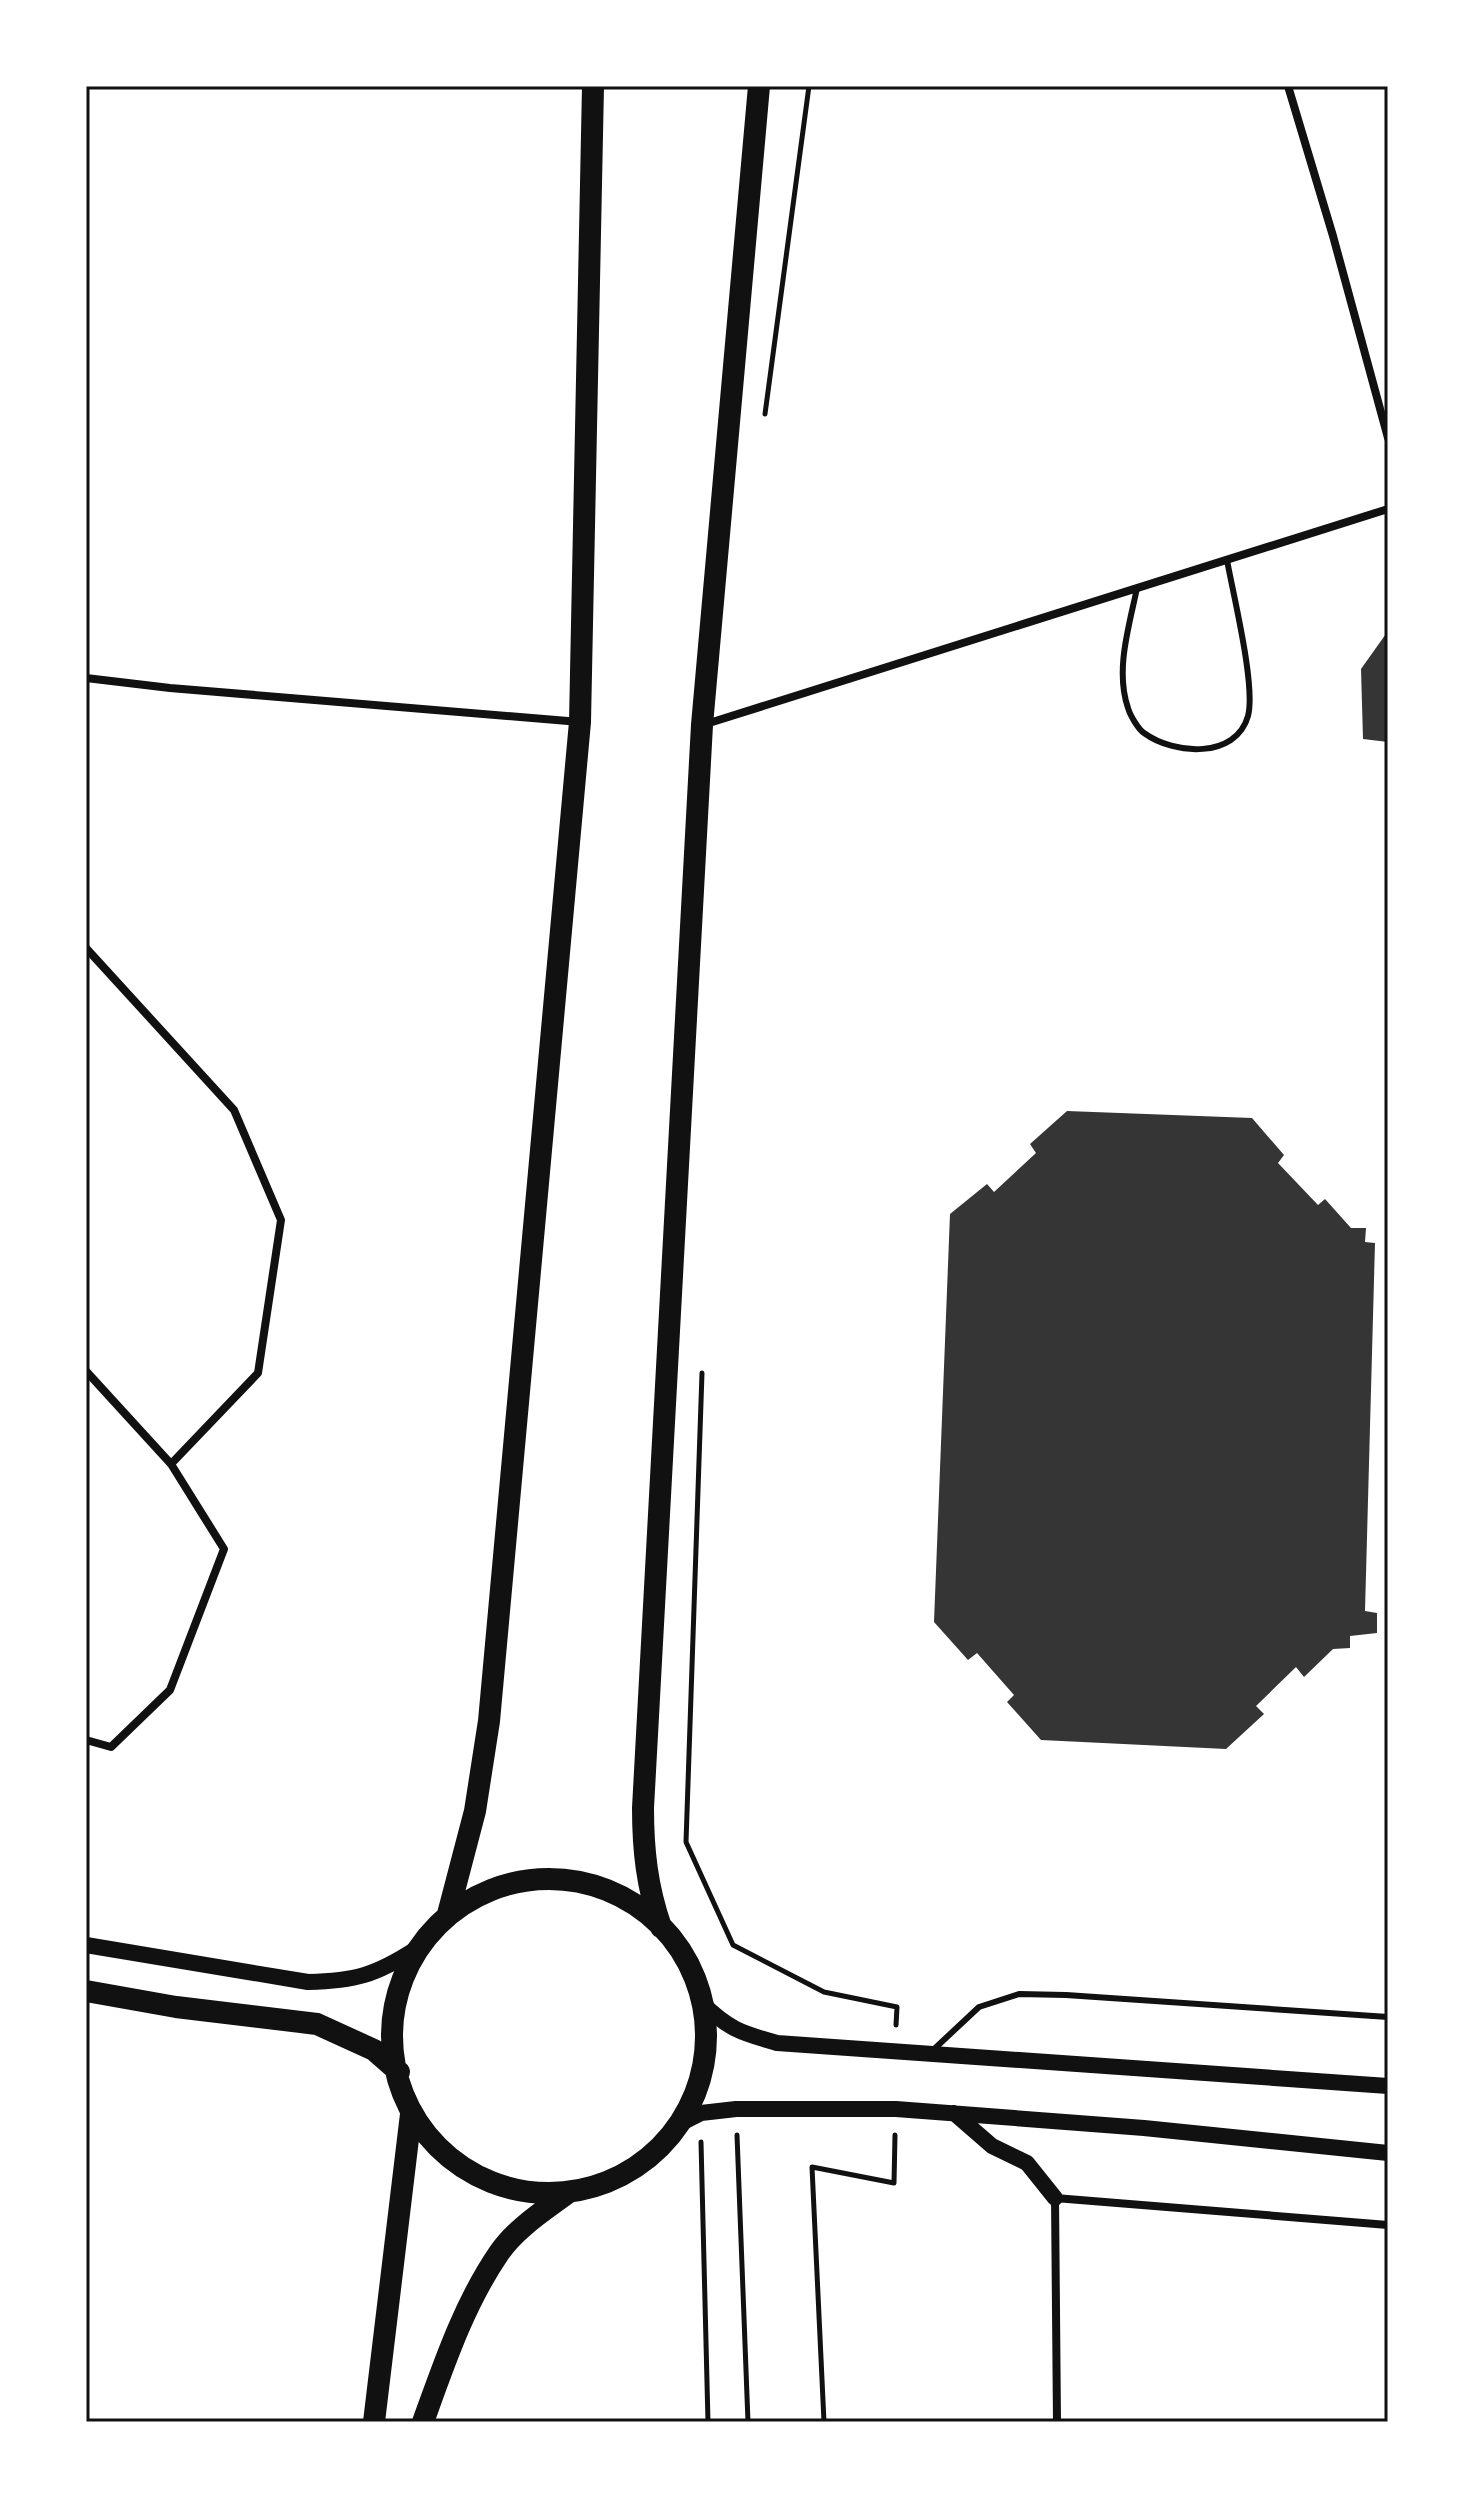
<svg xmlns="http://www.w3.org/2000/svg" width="1474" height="2508" viewBox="0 0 1474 2508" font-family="'Titillium Web',sans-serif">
<rect width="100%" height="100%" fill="#fff"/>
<path fill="#353535" d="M1388,631V742L1363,739L1361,669Z
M1067,1111L1252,1118L1284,1155L1278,1163L1318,1205L1325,1199L1351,1228H1366L1365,1242L1375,1243L1365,1611L1377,1613V1633L1350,1636V1648L1333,1649L1304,1677L1296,1667L1256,1706L1264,1714L1226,1749L1041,1740L1007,1702L1014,1695L977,1653L968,1660L934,1622L950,1214L987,1184L994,1192L1036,1153L1030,1144Z"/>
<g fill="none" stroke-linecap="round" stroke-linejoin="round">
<path stroke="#111" stroke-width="5" d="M765,414L809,86
M702,1373L686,1842L733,1945L824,1992L897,2007L896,2025
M737,2135L748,2422
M701,2142L708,2422
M824,2422L812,2167L894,2183L895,2135"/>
<path stroke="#111" stroke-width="6" d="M1137,588C1129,627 1115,670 1128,708C1130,715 1138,729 1144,733C1174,755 1236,759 1248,716C1256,686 1233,594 1227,560
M932,2051L979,2007L1019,1994L1066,1995L1388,2017"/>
<path stroke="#111" stroke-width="8" d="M1288,86L1333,236L1388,438
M86,678L170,688L580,722
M706,724L1388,509
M86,948L234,1110L281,1220L258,1373L171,1464L224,1549L170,1690L111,1747L86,1740
M86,1371L171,1464
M1057,2422L1055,2198L1388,2225"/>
<path stroke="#111" stroke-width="16" d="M86,1945L308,1982C355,1981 376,1975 416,1949
M701,2002C728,2029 741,2033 777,2043L1388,2086
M954,2113L992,2146L1027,2163L1055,2198
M677,2125L701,2113L736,2109H896L1144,2128L1388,2153"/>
<path stroke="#111" stroke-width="22" d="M392 2036a157 157 0 1 1 314 0a157 157 0 1 1-314 0Z
M448,1914L475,1811L489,1721L580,722L593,86
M661,1927C647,1887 643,1850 643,1808L702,725L759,86
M86,1991L176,2007L317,2024L374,2050L399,2072
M374,2422L411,2114
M423,2422C444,2364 464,2304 499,2253C516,2228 545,2210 569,2192"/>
</g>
<rect width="1474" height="2508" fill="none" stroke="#ffffff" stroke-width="176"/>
<rect x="88" y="88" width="1298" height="2332" fill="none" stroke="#111" stroke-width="3"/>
</svg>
